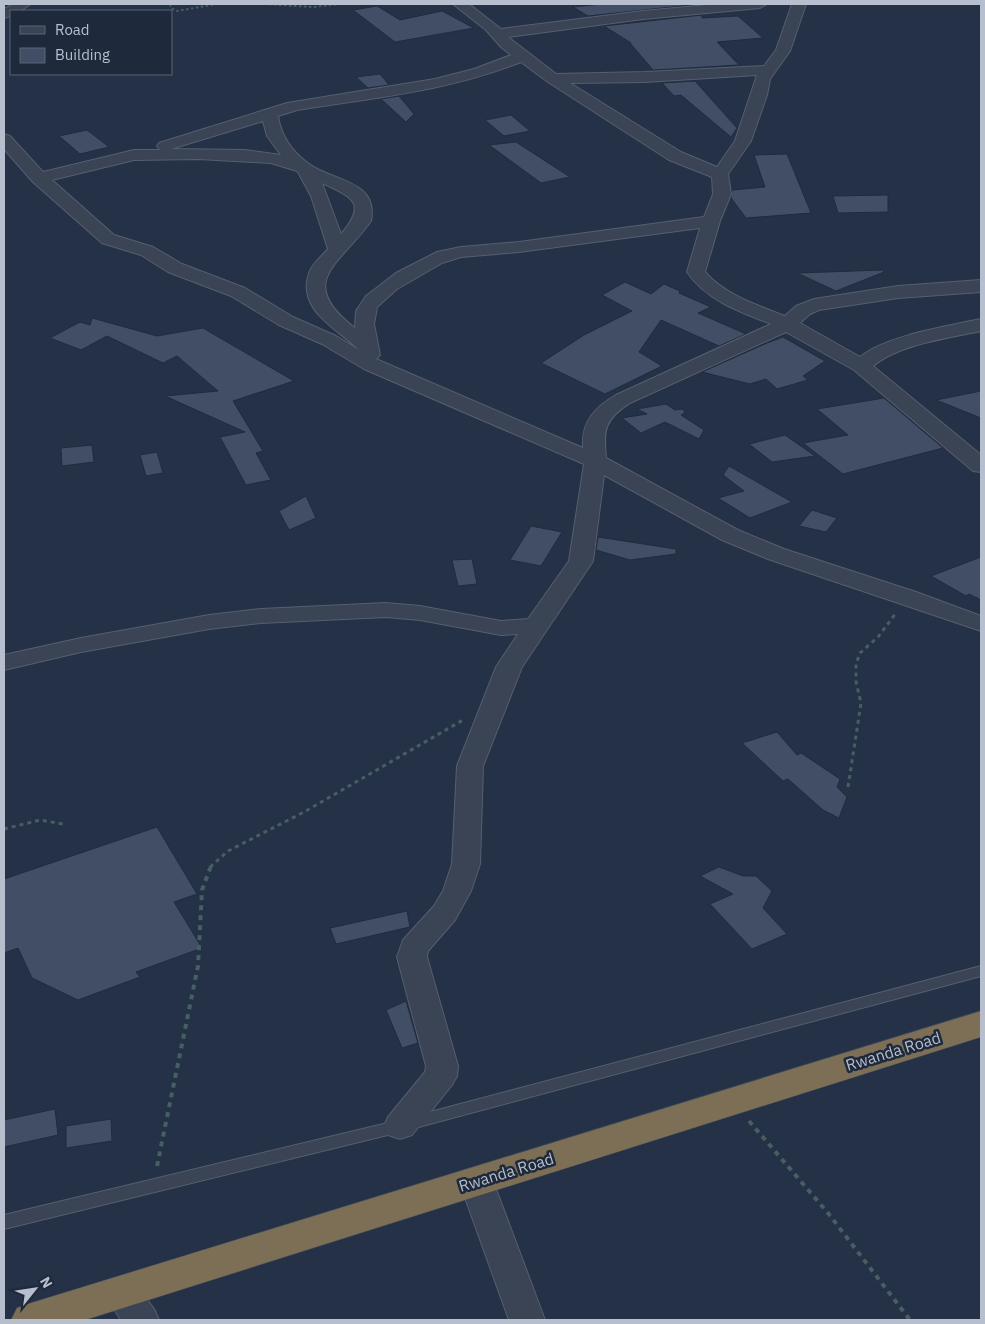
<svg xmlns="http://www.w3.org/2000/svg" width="985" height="1324" viewBox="0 0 985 1324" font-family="'IBM Plex Sans',sans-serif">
<rect width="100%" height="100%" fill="#253146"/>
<path fill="#414e66" stroke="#202b3d" d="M602,4H700L588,16L573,7Z
M377,6L400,20L442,11L474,28L395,42L353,10Z
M702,15V18L738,16L763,38L717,42L739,65L653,70L630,43H631L604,26Z
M380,74L389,85L368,88L356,77Z
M695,81L737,128L731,137L681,95L674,96L662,83Z
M399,96L414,114L406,122L381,99Z
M511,115L530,131L504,136L485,120Z
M87,130L109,147L80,154L59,136Z
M516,142L570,177L541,183L489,145Z
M787,154L811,213L746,218L731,198L732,190L765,187L754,155Z
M888,195V212L838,213L833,196Z
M883,270L884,272L836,291L797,273Z
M625,282L651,294L664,284L680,291L679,293L711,307L698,313L746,334L719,346L661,320L639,352L662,366L605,394L541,363L584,335L632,311L602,295Z
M92,318L157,336L203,328L294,381L233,401L263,451L256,453L271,480L246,485L220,437L245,432L165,396L218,391L177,356L163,363L107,336L81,350L50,338L80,322L90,325Z
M783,337L825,361L803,376L808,380L777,389L766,379L750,384L702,372L767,343Z
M981,391V418L936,400Z
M884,398L943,448L843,474L803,443L848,435L817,409Z
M666,404L675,410L683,409L685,413L681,415L704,430L699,439L665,422L641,433L622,418L647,414L637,409Z
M785,435L815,456L772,462L749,444Z
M92,445L94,462L62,466L61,448Z
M157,452L163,473L146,476L140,455Z
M729,466L792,502L750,518L718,498L744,491L723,475Z
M306,496L316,518L289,530L279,511Z
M812,510L837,518L826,532L799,526Z
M531,526L562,532L541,566L510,560Z
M598,537L676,549V554L630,560L596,550Z
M981,557V600L969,594L966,596L931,576Z
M472,559L477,584L458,586L452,560Z
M777,732L797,755L801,753L840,779L837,787L847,797L839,818L823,810L788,779L783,781L742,743Z
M157,827L197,894L174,902L202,948L136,972L140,977L78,1000L32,978L18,948L4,953V879Z
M719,867L743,876H756L772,891L763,908L787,934L752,949L710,904L733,894L700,876Z
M407,911L410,927L336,944L330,928Z
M406,1001L418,1043L402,1048L386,1010Z
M55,1109L58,1135L4,1147V1120Z
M111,1119L112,1141L66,1148V1126Z"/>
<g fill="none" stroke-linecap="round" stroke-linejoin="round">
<defs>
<path id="lane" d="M981,966V976L400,1132L4,1229V1215L400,1120Z"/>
<path id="street" d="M14,4H31L20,11H11V16L4,18V9Z
M453,4H469L501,29L643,11L718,4H767L760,8L643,19L508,37L556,74L645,72L764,66L776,50L792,4H806L790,51L770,79L767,95L751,141L728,174L731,194L720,221L705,272C725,295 757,305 785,316L796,306L814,299L898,286L981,280V292L898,298L819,310L810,314L800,323L860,357C885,336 948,326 981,319V331C948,338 900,344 873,366L981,455V472L973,471L854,370L786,332L630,403C605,419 603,429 606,458L738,530L784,549L916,592L981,616V631L768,559L722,540L604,475L593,561L522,667L483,766L480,864L471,891L455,920L428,951L427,957L458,1066L457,1076L452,1085L412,1135L400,1139L388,1135L384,1126L388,1117L425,1072L426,1066L397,957L403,940L434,906L443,891L452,864L457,766L496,667L518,634L501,635L420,620L386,617L261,623L209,629L81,652L4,670V655L81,638L209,615L261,609L386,603L420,606L501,621L528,619L569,561L584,464L364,369L322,344L279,325L231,296L168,272L141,255L102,243L33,182L4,149V134L10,136L43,172L134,150H160L157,146L159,143L287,103L435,79L474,69L511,55L501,47L486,30ZM521,62L548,82L669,160L712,177L713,194L704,217L519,242L461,247L437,252L396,273L366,296L356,311L355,328C294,281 341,264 371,221C379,180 332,181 309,164C292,152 281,136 278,116L297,110C372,98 449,91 521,62ZM757,75L735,141L717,167L681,152L570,83L645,82ZM263,121L267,136L281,155L245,150L171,149ZM199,159L271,163L297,171L299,174L311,196L328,249C322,256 312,264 309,273C296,311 339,329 359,350L336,336L293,317L245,288L182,264L153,247L114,235L52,180L134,160ZM322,183C352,197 368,203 341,234ZM700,228L687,272C706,300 740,312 771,324L616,395C595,407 581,422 583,448L376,359L380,355L374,324L377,307L397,289L442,263L461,257L519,252Z
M476,1167L488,1171L493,1181L545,1320H509L459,1181L464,1171Z
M121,1277L134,1281L154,1309L159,1320H121L103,1292L108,1281Z"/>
<path id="highway" d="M981,1011V1037L85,1320H11L17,1308L31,1303Z"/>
</defs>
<use href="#lane" stroke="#555f70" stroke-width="2"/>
<use href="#street" stroke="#555f70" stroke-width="2"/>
<use href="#highway" stroke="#414c5d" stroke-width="1"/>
<path stroke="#455f62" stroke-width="2" stroke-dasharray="2.5 2.5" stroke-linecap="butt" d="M170,4L171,8L177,11L217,4
M264,4L313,7L341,4"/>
<path stroke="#455f62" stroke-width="3" stroke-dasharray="4 4" stroke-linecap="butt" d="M848,787L861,703L856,682V664L860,653L878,637L896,613
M4,829L40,820L63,824
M210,867L228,851L304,812L463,720"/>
<path stroke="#455f62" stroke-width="4" stroke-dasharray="5 5" stroke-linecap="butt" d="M749,1121L828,1213L910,1320
M157,1166L198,966L202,890L211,866"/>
<use href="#lane" fill="#3a4455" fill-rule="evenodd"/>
<use href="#street" fill="#3a4455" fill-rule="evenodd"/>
<use href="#highway" fill="#7c6f56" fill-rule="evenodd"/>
</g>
<g text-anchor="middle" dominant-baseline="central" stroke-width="5" stroke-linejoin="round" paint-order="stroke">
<g font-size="16" fill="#b7bfce" stroke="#1e293b">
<text transform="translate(893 1051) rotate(-17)">Rwanda Road</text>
<text transform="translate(506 1172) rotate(-17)">Rwanda Road</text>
</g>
</g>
<rect width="985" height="1324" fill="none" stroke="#b7bfce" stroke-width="10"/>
<rect x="10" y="10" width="162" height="65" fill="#1e293b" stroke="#5b6576"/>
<rect x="20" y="26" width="25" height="8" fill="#3a4455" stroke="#5b6576"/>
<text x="55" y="35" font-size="15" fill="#b7bfce">Road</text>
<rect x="20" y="48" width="25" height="15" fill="#414e66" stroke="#5b6576"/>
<text x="55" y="60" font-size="15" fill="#b7bfce">Building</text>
<g transform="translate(35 1289) rotate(60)" stroke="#1e293b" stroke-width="4" paint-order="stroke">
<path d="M0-4L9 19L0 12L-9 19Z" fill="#b7bfce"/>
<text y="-8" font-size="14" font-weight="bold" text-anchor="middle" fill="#b7bfce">N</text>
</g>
</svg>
